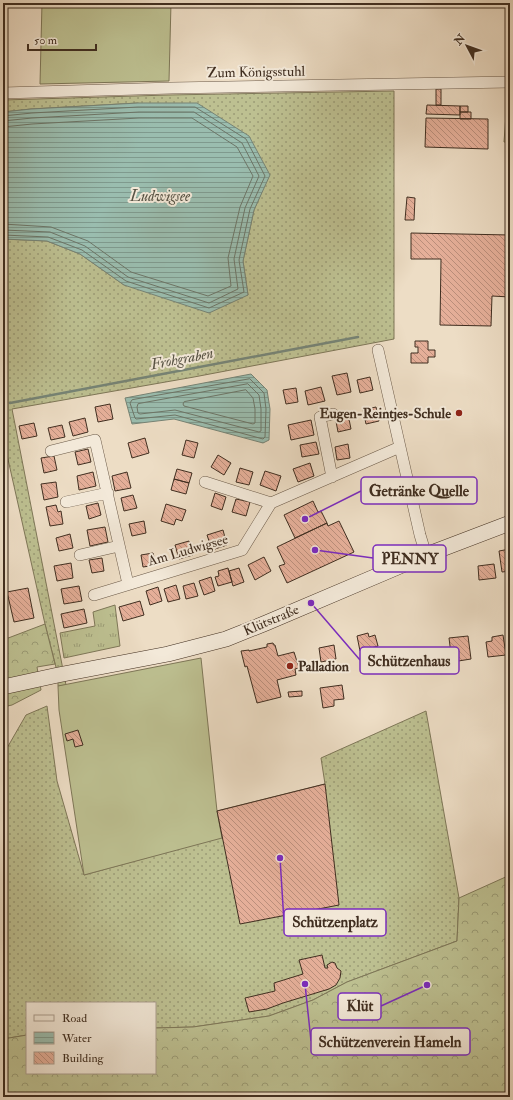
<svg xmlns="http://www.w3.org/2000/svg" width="513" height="1100" viewBox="0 0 513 1100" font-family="'IM FELL Double Pica',serif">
<defs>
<pattern id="grass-dots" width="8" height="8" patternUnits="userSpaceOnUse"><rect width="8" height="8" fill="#bdc091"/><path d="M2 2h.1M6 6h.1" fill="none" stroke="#9b9c76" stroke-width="1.8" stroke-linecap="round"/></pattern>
<pattern id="forest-crowns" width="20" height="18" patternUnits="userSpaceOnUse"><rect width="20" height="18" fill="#bdc091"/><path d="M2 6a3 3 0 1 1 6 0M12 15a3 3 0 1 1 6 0" fill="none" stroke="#9b9c76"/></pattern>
<pattern id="park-tufts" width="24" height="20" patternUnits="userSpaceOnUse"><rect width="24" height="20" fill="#bdc091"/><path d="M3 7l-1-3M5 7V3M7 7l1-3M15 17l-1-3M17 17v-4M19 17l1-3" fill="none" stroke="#9b9c76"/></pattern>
<pattern id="water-rules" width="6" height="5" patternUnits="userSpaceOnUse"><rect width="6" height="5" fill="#9abdaf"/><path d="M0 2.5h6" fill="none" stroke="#7f9a8e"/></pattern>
<pattern id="building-back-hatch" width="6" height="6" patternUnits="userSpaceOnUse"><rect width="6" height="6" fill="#e5af99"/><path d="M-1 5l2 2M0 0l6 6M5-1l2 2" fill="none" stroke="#bb8f7c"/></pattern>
</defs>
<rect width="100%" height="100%" fill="#edddc5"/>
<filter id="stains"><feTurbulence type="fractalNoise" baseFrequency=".005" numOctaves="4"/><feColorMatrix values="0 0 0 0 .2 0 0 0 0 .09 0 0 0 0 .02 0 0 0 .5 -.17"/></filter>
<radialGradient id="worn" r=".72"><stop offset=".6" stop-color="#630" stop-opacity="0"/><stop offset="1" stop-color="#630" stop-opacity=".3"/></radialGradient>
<path fill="url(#grass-dots)" stroke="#7e7758" d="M394,91V339L194,377L12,409L66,685L58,686V675L45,624L3,437V239L47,241L80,254L124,285L248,295L243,261L254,210L269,175L138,103L31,109L3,112V100L168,95Z
M47,706L57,781L84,875L222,837L217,811L325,784L321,758L426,711L459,898L457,941L347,982L313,1000L269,1016L193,1027L155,1028V1003H27V1035L3,1039V755L26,715Z"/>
<path fill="url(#forest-crowns)" stroke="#7e7758" d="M45,624L55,664L37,667L41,690L12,705L3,707V640Z
M510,875V1097H3V1039L27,1035V1073H155V1028L193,1027L269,1016L313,1000L347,982L457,941L459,898Z"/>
<path fill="url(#park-tufts)" stroke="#7e7758" d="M115,605L120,646L64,658L60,633L95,626L93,612Z"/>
<path fill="#bdc091" stroke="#7e7758" d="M42,3H171L169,81L40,84Z
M508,88H510V142H504Z
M201,658L217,811L222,838L84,875L59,710L58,686Z"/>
<path fill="url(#water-rules)" stroke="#768476" d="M138,103H197L249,136L270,175L254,210L243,261L248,295L209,313L124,285L80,254L47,241L3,239V112L31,109Z
M251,374L267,390L270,409L269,440L263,443L174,419L132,424L125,398Z"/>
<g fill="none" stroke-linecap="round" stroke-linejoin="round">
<path stroke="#6d7668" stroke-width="1" d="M3,116L32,113L138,107H195L246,139L265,176L250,209L239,260L244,292L209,308L126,281L82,250L48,237L3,235
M3,121L32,118L139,112H194L242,143L259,176L245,208L234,259L238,289L209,303L128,277L85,246L50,232L3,230
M3,127L32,124L139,118H192L237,147L253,176L240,207L228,258L231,286L208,296L131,272L88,241L51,227L3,224
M250,379L264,393L266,409L265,437L263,439L175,415L136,419L135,418L130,403L132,400Z
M248,384L259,395L261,409V431L259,432L175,410L140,414L138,413L137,407L138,404Z
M246,390L253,398L255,409V423L253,424L184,406L183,404L184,402Z"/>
<path stroke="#768476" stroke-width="2.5" d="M10,403L358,337"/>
</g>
<path fill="url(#building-back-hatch)" stroke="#402e20" d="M436,89H441V105H436Z
M427,105L460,106V115L426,114Z
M460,106H468V112H460Z
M460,112H471V119H460Z
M426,118L488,119V149L425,147Z
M407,197L415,198L414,220H405Z
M411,233L510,235V297L492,296L491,326L440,325L441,259H411Z
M415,341H428V350H435V357H428V363H411V353H418V347H415Z
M347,373L351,392L337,395L332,376Z
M370,377L373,390L360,393L357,380Z
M321,387L325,401L308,405L305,391Z
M296,388L298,402L286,404L283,390Z
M110,404L113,419L98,422L95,407Z
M376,407L379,421L366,424L363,410Z
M348,414L351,429L338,432L335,416Z
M85,418L88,432L73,436L69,422Z
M311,420L314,435L291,440L288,425Z
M34,423L37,436L22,439L19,426Z
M62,425L65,437L51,440L48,428Z
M145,438L149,453L132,458L128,443Z
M186,440L198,443L194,458L182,455Z
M316,442L319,454L302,457L300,445Z
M348,444L350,458L337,460L335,447Z
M88,449L91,462L78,465L75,452Z
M218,455L231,463L224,475L211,467Z
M54,456L57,470L44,473L41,458Z
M310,463L314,476L298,482L293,469Z
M240,468L253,472L249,485L236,482Z
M177,469L192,473L189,483L174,479Z
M265,471L281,476L276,491L260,485Z
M93,472L96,486L79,490L77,476Z
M127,472L131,488L115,491L112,476Z
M174,479L189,483L186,494L171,490Z
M56,482L58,497L44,500L41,484Z
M215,493L226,497L222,510L211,506Z
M133,495L137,508L124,511L121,498Z
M236,499L250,502L246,516L232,512Z
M313,501L318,512L321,511L327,523L295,538L284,515Z
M98,503L101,515L89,519L86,506Z
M166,504L186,510L182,521L176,519L174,525L161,521Z
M56,505L58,512L61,511L63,524L50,526L46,507Z
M144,521L146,533L132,536L129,524Z
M339,521L354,552L287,583L279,566L285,564L277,547L327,523L328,526Z
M105,527L108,542L90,546L87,530Z
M223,530L227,545L212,550L207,535Z
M70,534L73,548L59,551L56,538Z
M189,541L193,555L179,559L175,545Z
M510,549V571L502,572L499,551Z
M153,553L156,565L143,567L141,555Z
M264,557L271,571L255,580L248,565Z
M102,558L104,571L92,573L89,560Z
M71,563L73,578L57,581L54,566Z
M494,564L496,578L479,580L478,566Z
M228,568L232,582L218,586L215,577L219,576L218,571Z
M239,568L244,582L233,586L229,571Z
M211,577L215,591L204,595L199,581Z
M194,583L198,596L186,599L183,586Z
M176,585L180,599L168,602L164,589Z
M79,586L82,601L64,604L61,589Z
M158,587L162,601L150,605L146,591Z
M28,588L34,618L14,622L7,592Z
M140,601L144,615L123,621L119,607Z
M84,609L87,623L64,628L61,614Z
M368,633L369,637L375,635L378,646L360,651L357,636Z
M503,635L506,655L488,657L486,642L492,641V637Z
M468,636L471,659L452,662L449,638Z
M273,643L274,645H275L278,656L294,652L299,668L295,669L296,675L277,680L281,697L257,703L247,666L245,667L241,651L249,650V651L267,647V644Z
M334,645L336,659L321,662L319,648Z
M342,685L344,699L334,700V706L323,708L320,688Z
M302,691V696L289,697L288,692Z
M78,730L83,745L75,747L73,739L67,741L65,734Z
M325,784L339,905L240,924L217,811Z
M322,955L325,968H328L327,965L332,962L335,963L337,968L341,971L340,978L336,985L329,989L283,1003L267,1009L249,1012L245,998L275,991L274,983L303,974L299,960Z"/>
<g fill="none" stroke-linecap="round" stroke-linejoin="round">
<defs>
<path id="street" d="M3,93L172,88L510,82
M378,350L420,535L426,555
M51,451L95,440L128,584
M332,477L320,417L333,414
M205,482L271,503
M66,502L108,493
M80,555L119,546
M94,595L242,550L271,503L400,447"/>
<path id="secondary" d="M3,687L58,675L168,654L226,639L266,623L426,555L510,523"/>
</defs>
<use href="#street" stroke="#6b5a49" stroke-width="12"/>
<use href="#secondary" stroke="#402e20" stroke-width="16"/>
<use href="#street" stroke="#f3e9d9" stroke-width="11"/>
<use href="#secondary" stroke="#f3e9d9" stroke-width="15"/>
</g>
<g fill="#8f2418" stroke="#f3e9d9" stroke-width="1.5">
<circle cx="459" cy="413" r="4"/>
<circle cx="290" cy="666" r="4"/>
</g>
<g text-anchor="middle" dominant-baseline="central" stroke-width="4" stroke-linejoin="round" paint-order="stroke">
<g font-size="14" fill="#402e20" stroke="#f3e9d9">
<text transform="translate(256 72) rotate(-1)">Zum Königsstuhl</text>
<text transform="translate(188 550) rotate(-16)">Am Ludwigsee</text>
<text transform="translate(271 620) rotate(-23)">Klütstraße</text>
</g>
<g font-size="14" font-weight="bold" fill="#402e20" stroke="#f3e9d9" text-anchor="end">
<text x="451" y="413">Eugen-Reintjes-Schule</text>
<text x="298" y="666" text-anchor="start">Palladion</text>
</g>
<g font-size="15" font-style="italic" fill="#565244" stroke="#f3e9d9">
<text x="160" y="196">Ludwigsee</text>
<text transform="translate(182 359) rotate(-11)">Frohgraben</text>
</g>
</g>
<path fill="none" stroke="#7b2cbf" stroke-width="1.5" d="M305 519L361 491M315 550L373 558M311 603L360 660M280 858L284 922M427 985L381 1006M305 984L311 1041"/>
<g fill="#7b2cbf" stroke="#f3e9d9" stroke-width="1.5">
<circle cx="305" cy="519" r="4"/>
<circle cx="315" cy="550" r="4"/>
<circle cx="311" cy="603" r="4"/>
<circle cx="280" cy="858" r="4"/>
<circle cx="427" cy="985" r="4"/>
<circle cx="305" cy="984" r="4"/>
</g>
<g fill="#f3e9d9" stroke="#7b2cbf" stroke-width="1.5">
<rect x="361" y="477" width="116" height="27" rx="4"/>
<rect x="373" y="545" width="73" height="27" rx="4"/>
<rect x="360" y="647" width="99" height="27" rx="4"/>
<rect x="284" y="909" width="102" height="27" rx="4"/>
<rect x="338" y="993" width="43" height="27" rx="4"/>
<rect x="311" y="1028" width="159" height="27" rx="4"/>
</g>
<g font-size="15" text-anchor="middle" font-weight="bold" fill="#402e20">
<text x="419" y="496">Getränke Quelle</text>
<text x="410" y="564">PENNY</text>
<text x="409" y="666">Schützenhaus</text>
<text x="335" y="927">Schützenplatz</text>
<text x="360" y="1011">Klüt</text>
<text x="390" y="1047">Schützenverein Hameln</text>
</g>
<rect width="513" height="1100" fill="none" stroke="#edddc5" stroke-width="16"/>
<rect x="4" y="4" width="505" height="1092" fill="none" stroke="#402e20" stroke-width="2"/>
<rect x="8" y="8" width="497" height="1084" fill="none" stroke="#402e20"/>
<rect x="26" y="1002" width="130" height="72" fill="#f3e9d9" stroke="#ab9e8f"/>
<rect x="34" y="1015" width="20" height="6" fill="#f3e9d9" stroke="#ab9e8f"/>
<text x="62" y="1022" font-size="12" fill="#402e20">Road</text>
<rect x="34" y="1032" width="20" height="12" fill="url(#water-rules)" stroke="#ab9e8f"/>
<text x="62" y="1042" font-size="12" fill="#402e20">Water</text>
<rect x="34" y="1052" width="20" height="12" fill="url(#building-back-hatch)" stroke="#ab9e8f"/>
<text x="62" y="1062" font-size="12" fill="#402e20">Building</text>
<g transform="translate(467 46) rotate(311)" stroke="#f3e9d9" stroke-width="3" paint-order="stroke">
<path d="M0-3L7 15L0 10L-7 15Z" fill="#402e20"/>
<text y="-6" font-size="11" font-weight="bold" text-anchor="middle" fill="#402e20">N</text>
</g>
<path d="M28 44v6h68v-6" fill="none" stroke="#402e20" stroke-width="2"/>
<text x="34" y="44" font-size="12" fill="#402e20" stroke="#f3e9d9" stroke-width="3" paint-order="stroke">50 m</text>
<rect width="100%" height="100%" filter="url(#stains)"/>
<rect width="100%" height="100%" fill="url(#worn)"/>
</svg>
